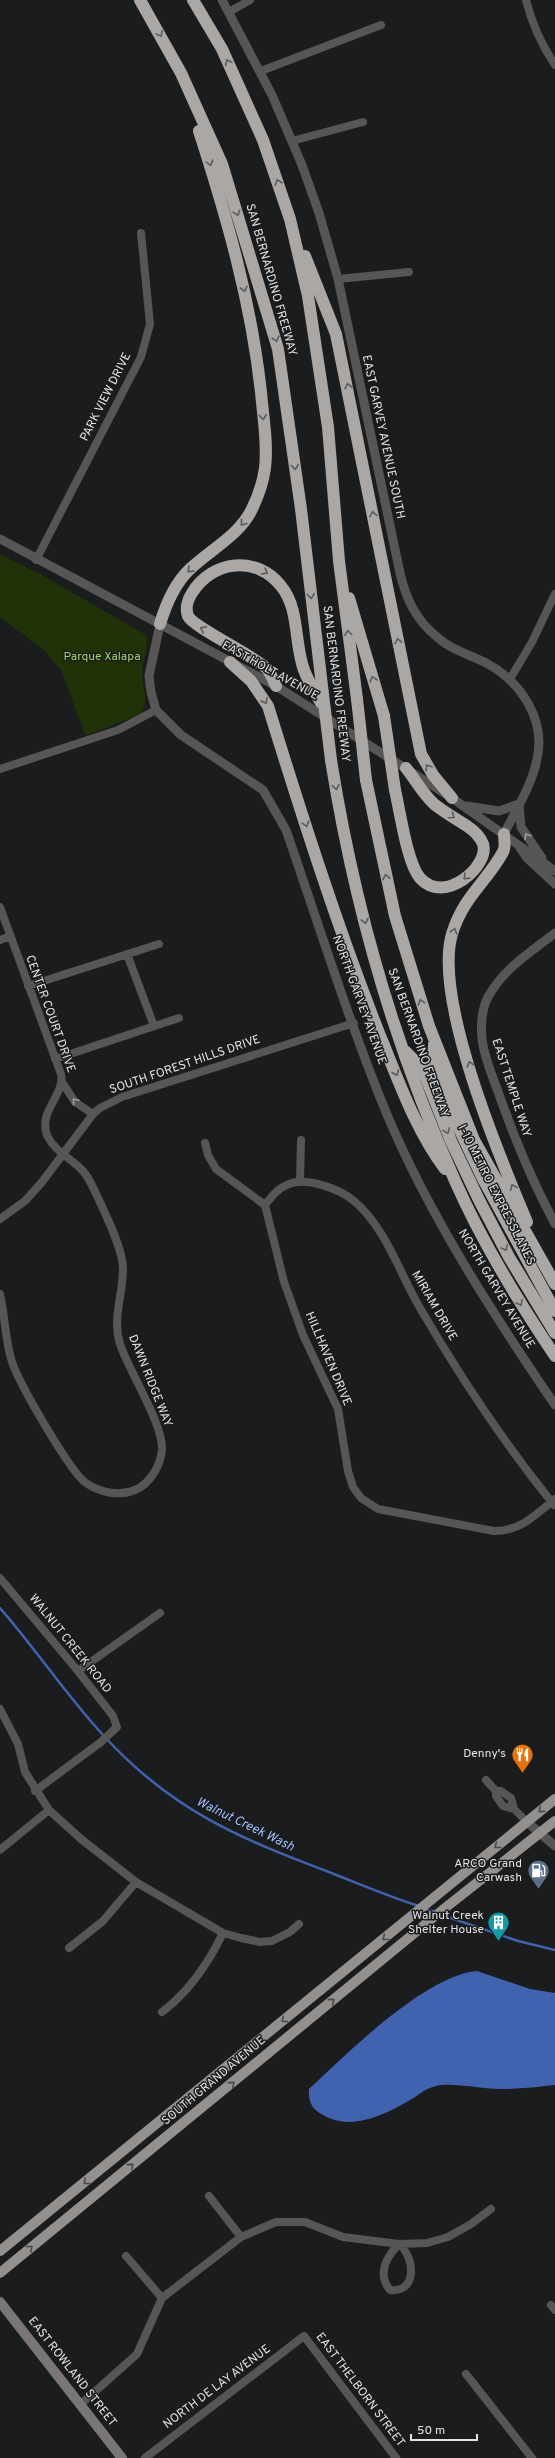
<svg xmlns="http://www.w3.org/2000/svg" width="555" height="2458" viewBox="0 0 555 2458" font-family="Overpass,sans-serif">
<rect width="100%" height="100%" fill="#1a1c1e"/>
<path fill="#213208" d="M0,554L47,578L146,635C149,647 143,659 142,672C142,686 150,701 141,714L88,735L85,734L61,670L44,650L0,617Z"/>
<path fill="#4162af" d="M477,1971L530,1989L555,1993V2085C537,2087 518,2089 500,2089C481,2089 461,2084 442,2085C430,2086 422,2092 412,2099C386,2114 352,2132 323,2115C312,2109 308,2102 309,2089C348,2053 424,1976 477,1971Z"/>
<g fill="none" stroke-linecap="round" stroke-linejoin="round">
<path stroke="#4162af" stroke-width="2.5" d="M0,1608C36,1649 66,1695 103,1735C172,1811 241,1839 334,1874C362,1885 390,1897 419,1906
M425,1909L436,1912
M442,1915L518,1941L555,1950"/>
<path stroke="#575655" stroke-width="8" d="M526,0C532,24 541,44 555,65
M229,12L250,0
M261,71L381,25
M292,141L363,122
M338,279L409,272
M36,560L141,357L150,324L141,233
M510,679L532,642L555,594
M0,769L118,730L156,710
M0,907L61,1074C65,1095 38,1111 47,1135C54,1151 72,1159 83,1171C90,1179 94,1190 99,1200C107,1217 123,1250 123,1269C123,1294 112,1319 120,1344C129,1371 163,1424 162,1449C161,1465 150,1484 135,1490C119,1497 99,1492 86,1483C70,1472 19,1383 12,1362C5,1340 5,1316 0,1294
M0,940L10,936
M127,954L154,1026
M28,986L159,944
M55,1059L179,1018
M62,1082L75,1102L93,1114
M205,1143L208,1155L216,1169L265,1205L284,1282L303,1335L338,1409L348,1471L353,1487L361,1498L378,1509L494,1531C521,1531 535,1515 555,1499
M300,1182L301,1140
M265,1205C272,1196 278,1188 289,1184C307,1177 340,1189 354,1201C386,1228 399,1272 420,1308C460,1377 504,1443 554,1505
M0,1219L25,1201L42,1182L93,1114L100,1108L122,1097L354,1023
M0,1578L78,1671L113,1716L117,1727L101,1742L35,1791
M78,1671L160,1613
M0,1709L18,1744L25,1772L49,1810L81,1839L136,1882L223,1933L241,1938L260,1942L272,1941L290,1932L299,1924
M486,1780L496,1791V1796L503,1806L514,1809L527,1822
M496,1791H501L511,1798L514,1809
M0,1850L49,1810
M69,1948L103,1921L136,1882
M162,2012C190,1991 208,1964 223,1933
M209,2196L241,2237
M399,2244C415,2257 418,2293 390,2290C377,2274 386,2257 399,2244Z
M126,2256L162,2298
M551,2305L555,2310
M466,2374L532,2458
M81,2404L137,2354L162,2298L241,2237L276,2222H305L343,2237L399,2244L427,2243L448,2237L471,2224L491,2209
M145,2458L304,2336L396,2458"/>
<path stroke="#575655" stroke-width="9" d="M222,0L272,95L302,165L319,213L338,279L400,573C406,599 416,620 437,637C451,650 471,655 488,664C521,682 546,720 537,759C532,785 516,810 504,834
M0,539L276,686L452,798L555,871
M160,624L149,676L151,692L156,710L181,735L263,790L286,830C319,925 349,1023 388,1117C431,1218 493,1314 555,1405
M466,806L499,811L519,804
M519,806L521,827L542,858
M520,848L527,858L555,884
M555,933C531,952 503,969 488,997C481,1010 480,1031 483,1045C486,1062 494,1080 500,1097C516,1143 532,1181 555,1224
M527,1822L555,1846"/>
<path stroke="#797675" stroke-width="10" d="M0,2302L122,2458"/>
<path stroke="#93908e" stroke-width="10" d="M0,2251L555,1799
M0,2273L445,1908L555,1821"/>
<path stroke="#aba7a5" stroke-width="12" d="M140,0L181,73L222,164L278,349L301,509L325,711
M193,0L222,49L263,140L290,219L308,296L328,427L339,561L357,699
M305,256L336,334L421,754L433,775L452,798
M349,598L384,716
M160,624C166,604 175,583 190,569C210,550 238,536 251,511C258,497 263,483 265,468C268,443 263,417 261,392C251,301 227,218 199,131
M230,662L251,681L268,706C302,816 337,926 379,1033C398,1079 415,1129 445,1169
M276,686C273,681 271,672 266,668C251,654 193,627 188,616C185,608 188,599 192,593C212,560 257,555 281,586C300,609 294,644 304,670C308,681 315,692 321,703
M331,760C354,905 395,1049 456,1183C483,1244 518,1301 555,1356
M366,780L395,916L429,1026L474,1140L555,1284
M395,790C400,811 407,863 420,878C445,906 490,865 483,844C480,836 473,830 467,826C456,819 444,812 434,804C423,794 415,779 406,768
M504,834C504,839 506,847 503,852C486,883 463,897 452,934C433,999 500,1158 527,1222
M434,1044L433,1063L455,1120L483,1179L555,1311
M405,1051L422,1068L451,1141L479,1200L509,1257L555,1333"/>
<path stroke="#aba7a5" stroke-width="12" d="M357,699L366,780
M325,711L331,760
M384,716L395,790"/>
</g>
<defs><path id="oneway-chevron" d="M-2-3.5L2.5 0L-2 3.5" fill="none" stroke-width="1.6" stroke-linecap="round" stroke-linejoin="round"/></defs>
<g stroke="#5b5b5b">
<use href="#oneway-chevron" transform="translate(160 34) rotate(62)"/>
<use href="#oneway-chevron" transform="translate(228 62) rotate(-114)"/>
<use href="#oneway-chevron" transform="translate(210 163) rotate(72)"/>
<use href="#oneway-chevron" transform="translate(278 182) rotate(-109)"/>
<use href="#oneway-chevron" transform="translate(237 213) rotate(72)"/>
<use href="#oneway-chevron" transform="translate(244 289) rotate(78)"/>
<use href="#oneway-chevron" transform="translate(276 339) rotate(74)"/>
<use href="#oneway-chevron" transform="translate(348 386) rotate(-103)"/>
<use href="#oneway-chevron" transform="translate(263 417) rotate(83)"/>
<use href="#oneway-chevron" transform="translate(295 467) rotate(82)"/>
<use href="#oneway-chevron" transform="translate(373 514) rotate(-101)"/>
<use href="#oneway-chevron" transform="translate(243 523) rotate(128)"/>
<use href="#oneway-chevron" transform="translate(190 570) rotate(134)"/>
<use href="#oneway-chevron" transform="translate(265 572) rotate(32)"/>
<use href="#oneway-chevron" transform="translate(311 596) rotate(83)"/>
<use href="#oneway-chevron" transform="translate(203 629) rotate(-152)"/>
<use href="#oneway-chevron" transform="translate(348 633) rotate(-97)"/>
<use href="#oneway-chevron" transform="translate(398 641) rotate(-101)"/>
<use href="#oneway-chevron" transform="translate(373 679) rotate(-106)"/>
<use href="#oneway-chevron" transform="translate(265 701) rotate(61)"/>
<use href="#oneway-chevron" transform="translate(428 767) rotate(-123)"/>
<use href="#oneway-chevron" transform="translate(336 787) rotate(81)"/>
<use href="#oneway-chevron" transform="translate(452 816) rotate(35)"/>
<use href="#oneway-chevron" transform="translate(306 824) rotate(72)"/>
<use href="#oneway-chevron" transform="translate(386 877) rotate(-102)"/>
<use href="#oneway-chevron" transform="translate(466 877) rotate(136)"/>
<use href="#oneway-chevron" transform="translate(365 921) rotate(77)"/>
<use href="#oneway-chevron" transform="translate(454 931) rotate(-73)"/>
<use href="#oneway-chevron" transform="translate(421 1002) rotate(-107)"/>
<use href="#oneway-chevron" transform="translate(470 1064) rotate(-108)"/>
<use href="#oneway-chevron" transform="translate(396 1073) rotate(67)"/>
<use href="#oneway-chevron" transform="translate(447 1131) rotate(68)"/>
<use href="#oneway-chevron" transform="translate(513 1187) rotate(-112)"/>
<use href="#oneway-chevron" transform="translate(505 1248) rotate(62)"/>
<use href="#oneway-chevron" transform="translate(520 1303) rotate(59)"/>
</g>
<g stroke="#9c9c9d">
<use href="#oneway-chevron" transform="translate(527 836) rotate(-122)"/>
<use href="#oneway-chevron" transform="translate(75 1101) rotate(-130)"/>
</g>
<g stroke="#4a4a4b">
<use href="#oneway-chevron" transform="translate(541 1810) rotate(140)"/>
<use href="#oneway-chevron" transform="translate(497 1846) rotate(141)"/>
<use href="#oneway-chevron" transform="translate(385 1938) rotate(141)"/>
<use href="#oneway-chevron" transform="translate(332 2001) rotate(-40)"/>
<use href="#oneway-chevron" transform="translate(284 2020) rotate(141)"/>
<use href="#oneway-chevron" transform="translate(232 2084) rotate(-40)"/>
<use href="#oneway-chevron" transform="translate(131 2166) rotate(-40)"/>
<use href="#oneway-chevron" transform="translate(86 2182) rotate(141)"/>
<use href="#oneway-chevron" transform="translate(30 2248) rotate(-39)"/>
</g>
<defs>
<symbol id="restaurant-pin" viewBox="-11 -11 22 30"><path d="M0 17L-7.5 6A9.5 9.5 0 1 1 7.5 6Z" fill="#e8710a" stroke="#1a1c1e"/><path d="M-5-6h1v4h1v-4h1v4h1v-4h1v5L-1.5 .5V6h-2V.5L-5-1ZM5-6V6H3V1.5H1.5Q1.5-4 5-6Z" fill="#fff"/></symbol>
<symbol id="fuel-pin" viewBox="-11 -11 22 30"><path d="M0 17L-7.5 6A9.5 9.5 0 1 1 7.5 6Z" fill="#5c6f8a" stroke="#1a1c1e"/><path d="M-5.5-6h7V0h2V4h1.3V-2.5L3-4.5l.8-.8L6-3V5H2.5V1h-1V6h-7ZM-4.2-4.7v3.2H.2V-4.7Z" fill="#fff"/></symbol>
<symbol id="building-pin" viewBox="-11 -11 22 30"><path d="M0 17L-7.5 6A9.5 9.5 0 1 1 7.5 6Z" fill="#0f9aa8" stroke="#1a1c1e"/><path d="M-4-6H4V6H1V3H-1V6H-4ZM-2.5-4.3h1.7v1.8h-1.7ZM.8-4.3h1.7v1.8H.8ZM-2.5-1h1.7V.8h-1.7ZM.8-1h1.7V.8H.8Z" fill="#fff"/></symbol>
</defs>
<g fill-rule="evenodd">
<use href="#restaurant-pin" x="510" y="1742" width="25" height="34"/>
<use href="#fuel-pin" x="526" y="1858" width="25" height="34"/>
<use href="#building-pin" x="486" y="1910" width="25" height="34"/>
</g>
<g text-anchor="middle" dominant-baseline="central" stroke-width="3" stroke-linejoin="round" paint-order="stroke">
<g font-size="12" fill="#e2e3e5" stroke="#1a1c1e">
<text transform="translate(271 280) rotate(74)">SAN BERNARDINO FREEWAY</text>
<text transform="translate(106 397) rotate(-63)">PARK VIEW DRIVE</text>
<text transform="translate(383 437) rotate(78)">EAST GARVEY AVENUE SOUTH</text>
<text transform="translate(270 671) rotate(29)">EAST HOLT AVENUE</text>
<text transform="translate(336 684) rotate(83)">SAN BERNARDINO FREEWAY</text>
<text transform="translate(359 1000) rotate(70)">NORTH GARVEY AVENUE</text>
<text transform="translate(50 1014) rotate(70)">CENTER COURT DRIVE</text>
<text transform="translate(418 1043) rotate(70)">SAN BERNARDINO FREEWAY</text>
<text transform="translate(185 1065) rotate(-19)">SOUTH FOREST HILLS DRIVE</text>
<text transform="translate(511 1088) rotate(72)">EAST TEMPLE WAY</text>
<text transform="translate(496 1195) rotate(63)">I-10 METRO EXPRESSLANES</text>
<text transform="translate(496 1289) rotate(59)">NORTH GARVEY AVENUE</text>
<text transform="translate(434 1306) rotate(60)">MIRIAM DRIVE</text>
<text transform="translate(328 1359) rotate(67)">HILLHAVEN DRIVE</text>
<text transform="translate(150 1381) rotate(68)">DAWN RIDGE WAY</text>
<text transform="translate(70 1644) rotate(51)">WALNUT CREEK ROAD</text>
<text transform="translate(214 2081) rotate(-40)">SOUTH GRAND AVENUE</text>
<text transform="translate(72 2372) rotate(52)">EAST ROWLAND STREET</text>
<text transform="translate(217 2387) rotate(-37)">NORTH DE LAY AVENUE</text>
<text transform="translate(360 2390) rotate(53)">EAST THELBORN STREET</text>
</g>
<g font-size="12" fill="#a3d660" stroke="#1a1c1e">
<text x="102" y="657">Parque Xalapa</text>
</g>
<g font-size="12" fill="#e2e3e5" stroke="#1a1c1e" text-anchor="end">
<text x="506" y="1754">Denny's</text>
<text x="522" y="1864">ARCO Grand<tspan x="522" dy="14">Carwash</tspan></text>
<text x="484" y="1916">Walnut Creek<tspan x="484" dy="14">Shelter House</tspan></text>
</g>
<g font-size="13" font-style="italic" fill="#a0befc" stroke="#1a1c1e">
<text transform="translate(245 1825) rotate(26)">Walnut Creek Wash</text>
</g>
</g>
<path d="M411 2434v6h66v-6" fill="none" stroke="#e2e3e5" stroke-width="2"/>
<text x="417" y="2434" font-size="12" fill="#e2e3e5" stroke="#1a1c1e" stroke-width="3" paint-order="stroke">50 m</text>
</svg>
